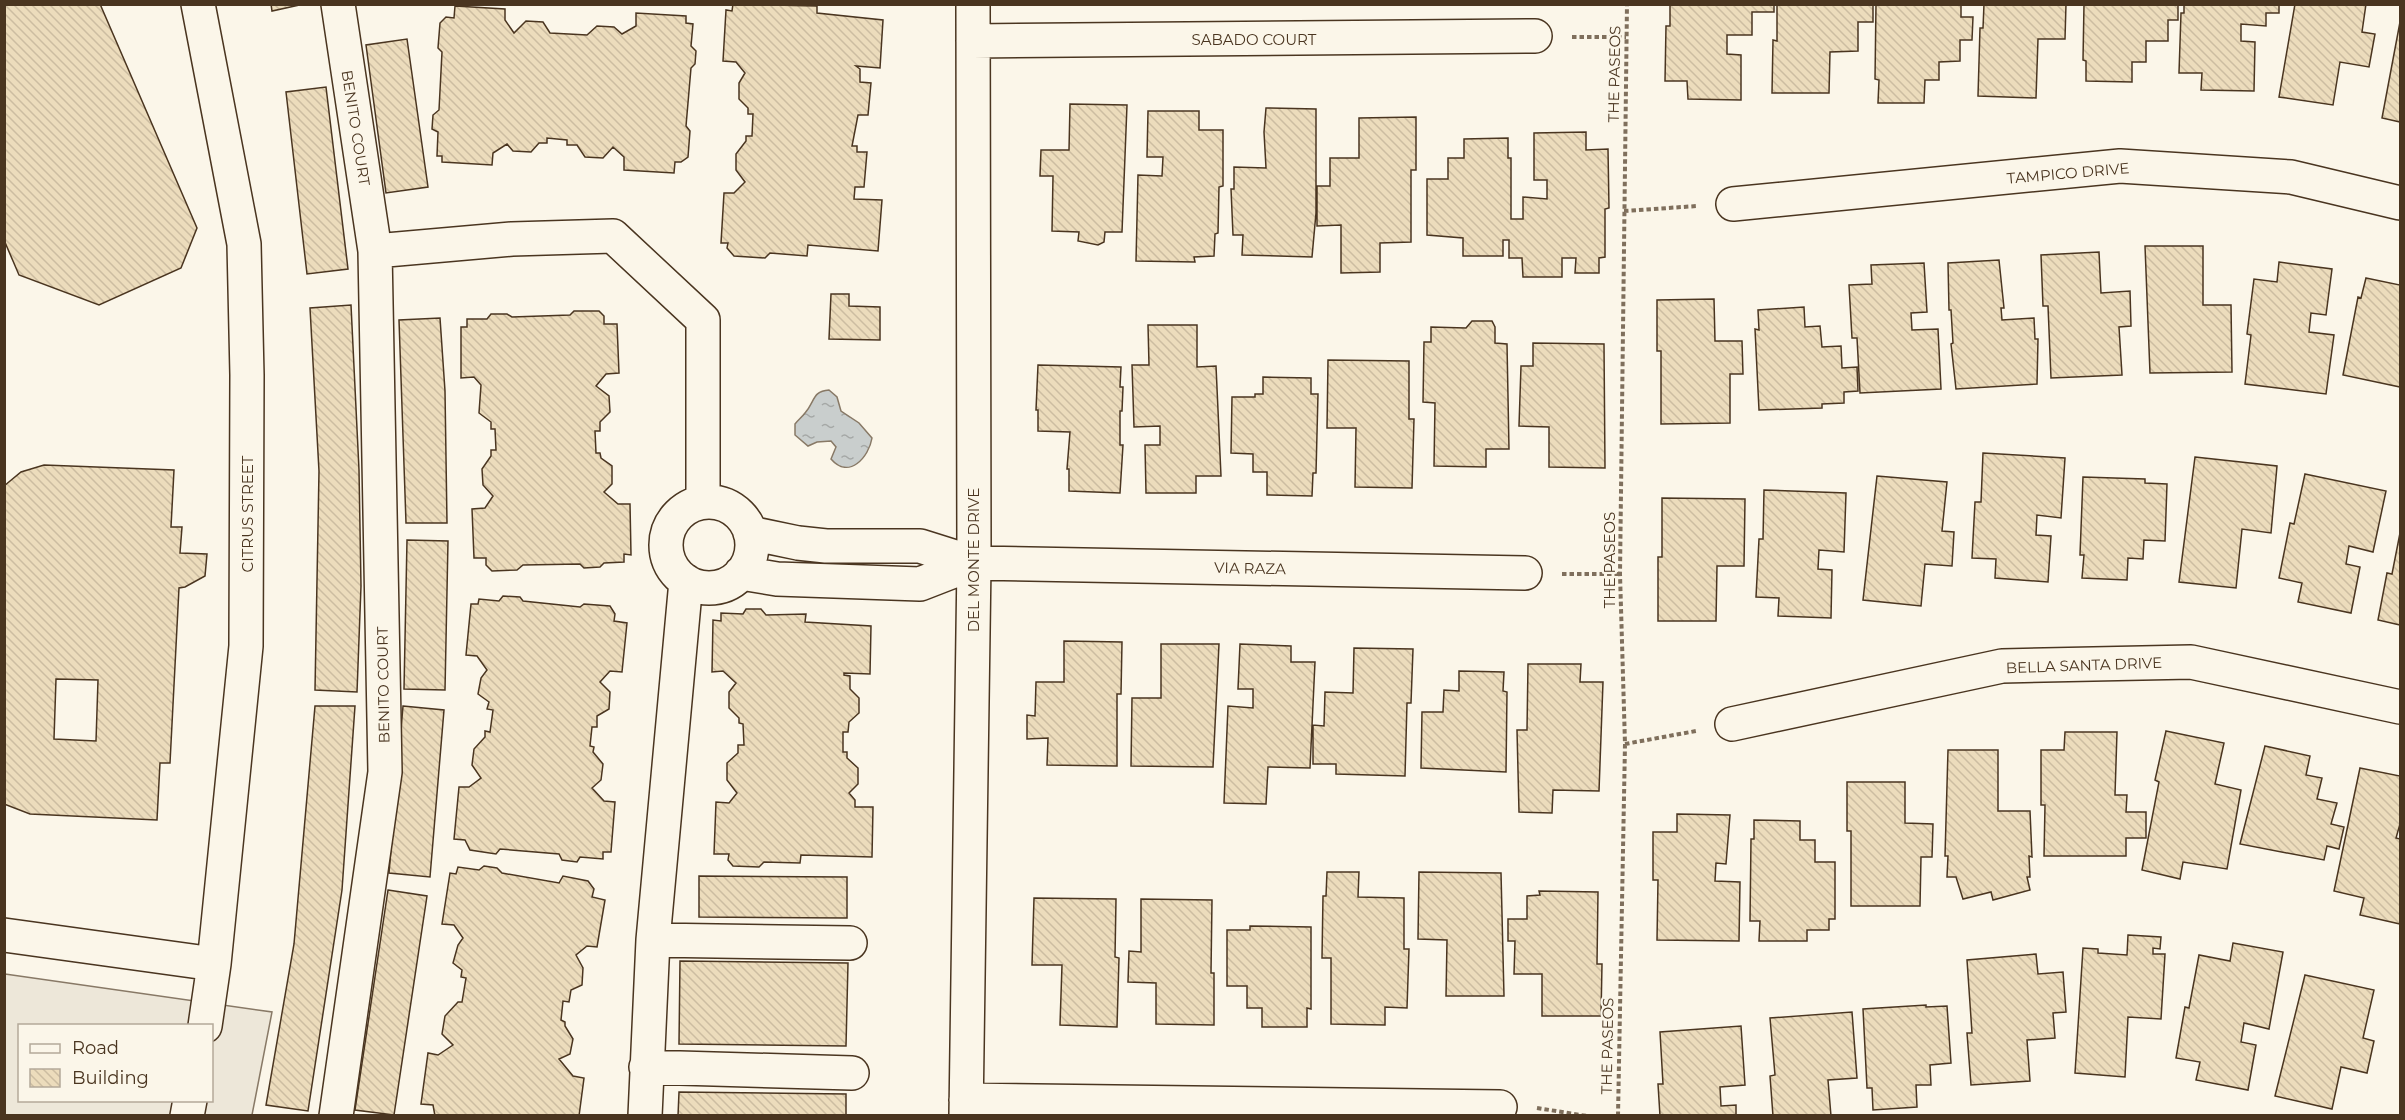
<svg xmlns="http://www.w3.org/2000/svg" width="2405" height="1120" viewBox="0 0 2405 1120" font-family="Montserrat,sans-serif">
<defs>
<pattern id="water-ripples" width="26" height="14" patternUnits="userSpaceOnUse" patternTransform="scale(1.5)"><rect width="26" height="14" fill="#c9cecd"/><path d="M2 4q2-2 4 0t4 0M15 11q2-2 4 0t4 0" fill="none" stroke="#a5a8a6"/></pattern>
<pattern id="building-back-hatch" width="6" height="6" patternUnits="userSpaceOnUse" patternTransform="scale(1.5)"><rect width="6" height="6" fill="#ecdcbc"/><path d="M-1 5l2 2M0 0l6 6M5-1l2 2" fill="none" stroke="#ccbda1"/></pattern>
</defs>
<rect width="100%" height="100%" fill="#fbf6e9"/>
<path fill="#ede7d9" stroke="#887966" stroke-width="1.5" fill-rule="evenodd" d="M5,974L272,1012L252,1115L5,1116ZM20,1026H212V1100H20Z"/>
<path fill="url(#water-ripples)" stroke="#887966" stroke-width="1.5" d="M829,390L837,397L841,411L859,423L872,438C869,457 849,480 831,459L836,447L831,441L817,442L808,446L795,435V424C798,420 802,417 805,413C815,402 812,391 829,390Z"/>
<path fill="url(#building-back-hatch)" stroke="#4a3520" stroke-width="1.5" fill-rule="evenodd" d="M4,4H100L197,228L181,268L99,305L19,275L4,240Z
M271,4H304L272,11Z
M733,4L817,6V13L883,20L880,68L856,66L860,69V82L871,83L868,115H858L852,146H857V152H867L864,187H855L854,199L882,200L878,251L808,245L807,256L770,253L765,258L734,256L727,248L728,243H721L724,193H734L745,182L736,170V154L746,141V136H752L753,114H748V108L739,99V83L745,73L736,62L723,61L726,10L732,11Z
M1670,4H1774V12H1752V35H1727V54L1741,55V100L1688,99L1687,81H1665L1666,26H1670Z
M1777,4H1873V22H1858V51L1830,52L1829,93H1772L1773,40L1777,41Z
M1876,4L1961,5V17H1973L1972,40H1960V61L1939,62V80H1925L1924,103H1878L1879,80L1875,79Z
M1984,4H2066L2065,39H2038L2036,98L1978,96L1980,28H1983Z
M2084,4H2178V20H2168V41H2146V62H2132V82L2086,81V61L2083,60Z
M2184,4H2279V13H2266V26L2241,24V41L2255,42L2254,91L2201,90L2202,73H2179L2181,13H2184Z
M2295,4H2366L2362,32L2375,34L2369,67L2340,62L2333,105L2279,97Z
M455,6L505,9V20L514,33L526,21L543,22L550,33L587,35L597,26L614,27L622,34L636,26V13L686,16V23L693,24L691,46L696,51L695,64L691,68L686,126L690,131L688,157L681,162H675L674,173L624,170V157L613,147L603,158L585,157L577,145H567V140L547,138V143H539L531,152L513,151L507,144L493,153L492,165L442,162V156H437L438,132L432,129L433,115L439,110L442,52L438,48L440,23L446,17L454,18Z
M2400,22V122L2382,118Z
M407,39L428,187L386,193L366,45Z
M326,87L348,269L307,274L286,92Z
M1070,104L1127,105L1122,232H1105L1104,242L1098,245L1078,241L1079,232L1052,231L1053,176H1040L1041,150H1069Z
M1266,108L1316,109V213L1312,257L1242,255L1243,235H1233L1231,189H1234V167L1266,168L1264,132Z
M1148,111H1199V130H1223V186L1219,187L1218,233L1215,234L1214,256L1194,257L1195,262L1136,261L1138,175L1162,176L1163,157H1147Z
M1416,117V170H1411V242L1380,243V272L1341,273V225L1317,226V186H1330V158H1359V118Z
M1586,132V150L1608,149L1609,208L1605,209V257L1599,258V273H1575L1576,258H1562V277H1523L1522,258H1509V240H1503V256H1463V238L1427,235V179H1448V158H1464V139L1508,138V158H1511V219H1523V197L1547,199V180H1534V133Z
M2145,246H2203V305H2231L2232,372L2150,373Z
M2099,252L2101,293L2130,291L2131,326L2119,327L2122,375L2051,378L2048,306H2043L2041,255Z
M1999,260L2004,308H2001L2002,320L2034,318L2035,339H2038L2037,384L1956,389L1951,344L1953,343L1951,310H1949L1948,263Z
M2279,262L2332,269L2326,315L2311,313L2309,332L2334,335L2326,394L2245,384L2251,335L2247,334L2254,279L2277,282Z
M1924,263L1927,312L1911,313L1912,330L1938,329L1941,389L1860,393L1857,338H1852L1849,285L1872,284L1871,265Z
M2366,278L2400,285V387L2343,375L2358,297L2361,298Z
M831,294H849V306L880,307V340L829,339Z
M1714,299L1715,341H1742L1743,374H1730V423L1661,424V351H1657V300Z
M351,305L359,470L361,586L357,692L315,690L319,471L310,308Z
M1804,307L1805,327L1820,326L1822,347L1841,346L1842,368L1857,367L1858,391L1844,392V403L1822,404V408L1759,410L1755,329L1759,330L1758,310Z
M574,311H599L604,316V324H617L619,373L606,374L596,386L609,396L610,412L600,422V431H595L596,453H600L601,458L612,466V484L604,492L618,504H630L631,555L624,554V562L604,563L600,567L584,568L580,564L523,565L517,570L492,571L486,565V558H474L472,509L485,508L493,496L483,485L482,469L491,456V450H496L495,429H491V422L479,413L481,385L474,377L461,378V327H467V319H487L491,314H507L512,317L570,315Z
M440,318L445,391L447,523H406L399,320Z
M1472,321H1492L1495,327V343L1507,344L1509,449H1486V467L1434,466L1435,403L1423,402L1424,342H1431V327L1466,328Z
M1148,325H1197V367L1216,366L1221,476H1196V493H1146L1145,445H1160V426L1134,427L1132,365H1149Z
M1533,343L1604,344L1605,468L1549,467V427L1519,426L1521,366H1533Z
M1328,360L1409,361V419H1414L1412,488L1355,487L1356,428H1327Z
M1038,365L1121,367L1120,387H1123L1122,411H1120V445H1123L1120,493L1069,491V469H1067L1070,432L1038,431V410H1036Z
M1263,377L1311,378V394H1318L1316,473H1313L1312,496L1267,495V472H1253V454L1231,453L1232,397H1255V394H1263Z
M1983,453L2065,458L2061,518L2037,515L2036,535L2051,536L2048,582L1995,578L1996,559L1972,558L1975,502H1981Z
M2195,457L2277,466L2271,533L2242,529L2236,588L2179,582Z
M44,465L174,470L171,527H182L180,553L207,554L205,576L185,587L179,588L170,763H160L157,820L30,814L4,804V486L21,472ZM56,679L98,680L96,741L54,739Z
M2305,474L2386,491L2373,552L2349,546L2346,564L2360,567L2351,613L2298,602L2302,583L2279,578L2290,523L2294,524Z
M1877,476L1947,482L1942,531L1954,532L1952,566L1925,564L1921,606L1863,600Z
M2083,477L2145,479V483L2167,484L2165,541L2144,540L2143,559L2128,558L2127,580L2082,578L2084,555H2080Z
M1764,490L1846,493L1844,552L1819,550L1818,569L1832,570L1831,618L1778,616L1779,598L1756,597L1759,539H1763Z
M1662,498L1745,499L1744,566H1717L1716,621H1658V557H1662Z
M2400,533V625L2378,620L2387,573L2392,574Z
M407,540L448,541L445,690L404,689Z
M503,596L520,597L523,601L580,607L584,604L610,606L615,614L614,621L627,623L622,672L610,671L600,682L610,692L609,709L597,716V727H592L590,746L594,747L593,752L603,764L601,780L592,788L604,801L615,802L611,852H603V859L580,857L577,862L562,860L559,854L500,849L496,854L470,850L465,840L454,839L459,787H469L481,778L472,765L474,749L485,737V731L490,732L493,710L487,709L489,702L478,694L481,678L487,670L477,656L466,655L471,604H478L479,599L499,601Z
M746,609H761L766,615L806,614L805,622L871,626L870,674L844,673V675L850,676V689L859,698V713L849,722L848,732H843V752H847V758L858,768V784L849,793L855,800V807H873L872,857L801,855L800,863L764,862L759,867L733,866L728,860L729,854H714L716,802L729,803L737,793L727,780V763L738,753V745H744L743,724L739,723V718L729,708V692L736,683L723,671L712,672L713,620L721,621V613L743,614Z
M1064,641L1122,642L1121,694H1117V766L1047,765L1048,738L1027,739V715L1035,716L1036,682H1064Z
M1161,644H1219L1213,767L1131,766L1132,698H1161Z
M1240,644L1291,646V662H1315L1310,768L1268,767L1266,804L1224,803L1228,706L1253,708V689H1238Z
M1354,648L1413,649L1411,703H1407L1405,776L1336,774V764H1313V725L1324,726L1325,692L1353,693Z
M1528,664H1581L1580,682H1603L1599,791L1553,790L1552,813L1519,812L1517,730H1527Z
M1459,671L1504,672L1503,691L1507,692L1506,772L1421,768L1422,712H1443L1444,690L1459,691Z
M315,706H355L342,890L308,1111L266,1105L294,944Z
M403,706L444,710L430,877L389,873Z
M2166,731L2224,743L2215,784L2241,790L2227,869L2183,862L2180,879L2142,870L2159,782L2155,780Z
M2065,732H2117L2115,795H2127L2126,812H2146V838H2126V856H2044L2045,805H2041V750H2064Z
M2265,746L2310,756L2306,775L2322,778L2317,799L2337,803L2331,824L2344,827L2339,849L2327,846L2324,860L2240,844Z
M1948,750H1998V811H2030L2032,857L2029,856L2030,877H2027L2030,890L1993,900L1991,892L1963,899L1956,877H1947L1948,856H1945Z
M2360,768L2400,776V824L2396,838L2400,839V924L2360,915L2364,898L2334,891Z
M1847,782H1905V823L1933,824L1932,857H1921L1920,906H1851V831H1847Z
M1677,814L1730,815L1726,864L1716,863L1715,881L1740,882L1739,941L1657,940L1658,880H1653V832H1677Z
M1754,820L1800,821V840H1815V862H1835V919H1829V930H1807V941H1759L1760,921H1750L1751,839H1754Z
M484,866L497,868L502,873L559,883L563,876L588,881L594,889L592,897L605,900L597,947L587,946L576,955L583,968L582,985L571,990L569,1002L563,1001L561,1020L565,1022V1026L573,1039L570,1054L559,1059L573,1076L584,1078L579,1116H435L433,1105L421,1104L428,1053L438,1055L453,1045L442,1034L445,1016L458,1002H462L466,978L461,977L462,970L453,963L458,945L463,938L454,925L442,924L450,873L456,874L458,867L479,870Z
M1327,872H1359L1358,897L1404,898V949H1409L1407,1008L1385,1007V1025L1331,1024V958H1322L1323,896H1326Z
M1419,872L1501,873L1504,996H1446L1447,940L1418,939Z
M699,876L847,877V918L699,917Z
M388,890L427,896L394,1115L355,1110Z
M1539,891L1598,892L1597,964H1602L1601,1016H1542V974H1514L1515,941H1508V919H1527V896L1540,895Z
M1034,898L1116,899L1115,957L1119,958L1117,1027L1060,1025L1062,965H1032Z
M1141,899L1212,900L1211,973H1214V1025L1156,1024V983L1128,982L1129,951L1141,952Z
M1250,926L1311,927V1009L1307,1008V1027H1262V1008H1247V986H1227V930H1250Z
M2128,935L2161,937L2160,949L2153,948V954H2165L2161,1019L2128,1017L2125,1077L2075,1073L2083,948L2098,949V953L2127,955Z
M2233,943L2283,952L2269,1029L2244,1023L2241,1042L2256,1045L2248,1090L2196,1080L2200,1062L2176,1058L2185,1007L2189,1008L2199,955L2230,961Z
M2036,954L2038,974L2063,972L2066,1012L2053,1013L2055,1038L2027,1040L2030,1081L1971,1085L1967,1033H1972L1967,960Z
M680,961L848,963L846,1046L679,1044Z
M2305,975L2374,990L2363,1038L2374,1041L2367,1073L2341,1067L2332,1109L2275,1096Z
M1926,1005V1007L1947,1006L1951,1063L1930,1065L1931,1085H1916L1917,1107L1873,1110L1872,1088H1867L1863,1009Z
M1852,1012L1857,1078L1828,1080L1831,1116H1773L1770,1076L1775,1075L1770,1018Z
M1741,1026L1745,1085L1720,1087L1721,1106L1736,1105V1116H1660L1658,1084H1663L1660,1032Z
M679,1092L846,1094V1116H678Z"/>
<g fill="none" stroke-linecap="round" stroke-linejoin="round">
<defs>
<path id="minor" d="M198,4L244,244L247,375L246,646L214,964L205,1026
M973,41L1535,36
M1733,204L2120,166L2291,177L2400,203
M375,251L512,239L613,236L703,320V502
M666 545a43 43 0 1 1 86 0a43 43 0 1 1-86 0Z
M750,533L798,543L826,546H920L974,563L1525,573
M741,573L777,579L920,584L974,563
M1732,724L2002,666L2191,662L2400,707
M4,935L214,964
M653,940L850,943
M646,1067L852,1073
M966,1100L1500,1107
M187,1116L190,1100
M336,1116L385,772L375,251L338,4
M645,1116L653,940L686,581
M966,1116L974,563L973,4"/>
</defs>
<use href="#minor" stroke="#4a3520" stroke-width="36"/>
<path stroke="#7f6f5c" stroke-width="4" stroke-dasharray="4.5 3" stroke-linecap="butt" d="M1572,37H1626
M1624,211L1697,206
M1562,574H1620
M1625,744L1696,731
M1537,1108L1587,1116
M1618,1116L1625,744L1620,574L1627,4"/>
<use href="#minor" stroke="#fbf6e9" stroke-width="33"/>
</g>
<g text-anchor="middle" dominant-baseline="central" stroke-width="4.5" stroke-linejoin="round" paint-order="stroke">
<g font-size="15" fill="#4a3520" stroke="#fbf6e9">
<text x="1254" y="39">SABADO COURT</text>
<text transform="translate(1614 74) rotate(-89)">THE PASEOS</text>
<text transform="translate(356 128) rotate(81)">BENITO COURT</text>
<text transform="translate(2068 173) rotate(-5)">TAMPICO DRIVE</text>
<text transform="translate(247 514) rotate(-90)">CITRUS STREET</text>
<text transform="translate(973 560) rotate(-90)">DEL MONTE DRIVE</text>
<text transform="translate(1609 560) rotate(-90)">THE PASEOS</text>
<text transform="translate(1250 568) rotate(1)">VIA RAZA</text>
<text transform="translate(2084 665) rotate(-2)">BELLA SANTA DRIVE</text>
<text transform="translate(383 685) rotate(-91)">BENITO COURT</text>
<text transform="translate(1607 1046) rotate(-89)">THE PASEOS</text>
</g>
</g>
<rect width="2405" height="1120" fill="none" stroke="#4a3520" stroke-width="12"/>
<rect x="18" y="1024" width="195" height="78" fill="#fbf6e9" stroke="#b4a999" stroke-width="1.5"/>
<rect x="30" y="1044" width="30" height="9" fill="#fbf6e9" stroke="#b4a999" stroke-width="1.5"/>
<text x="72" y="1054" font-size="18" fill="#4a3520">Road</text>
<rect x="30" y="1069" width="30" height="18" fill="url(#building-back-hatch)" stroke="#b4a999" stroke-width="1.5"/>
<text x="72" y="1084" font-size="18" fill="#4a3520">Building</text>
</svg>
